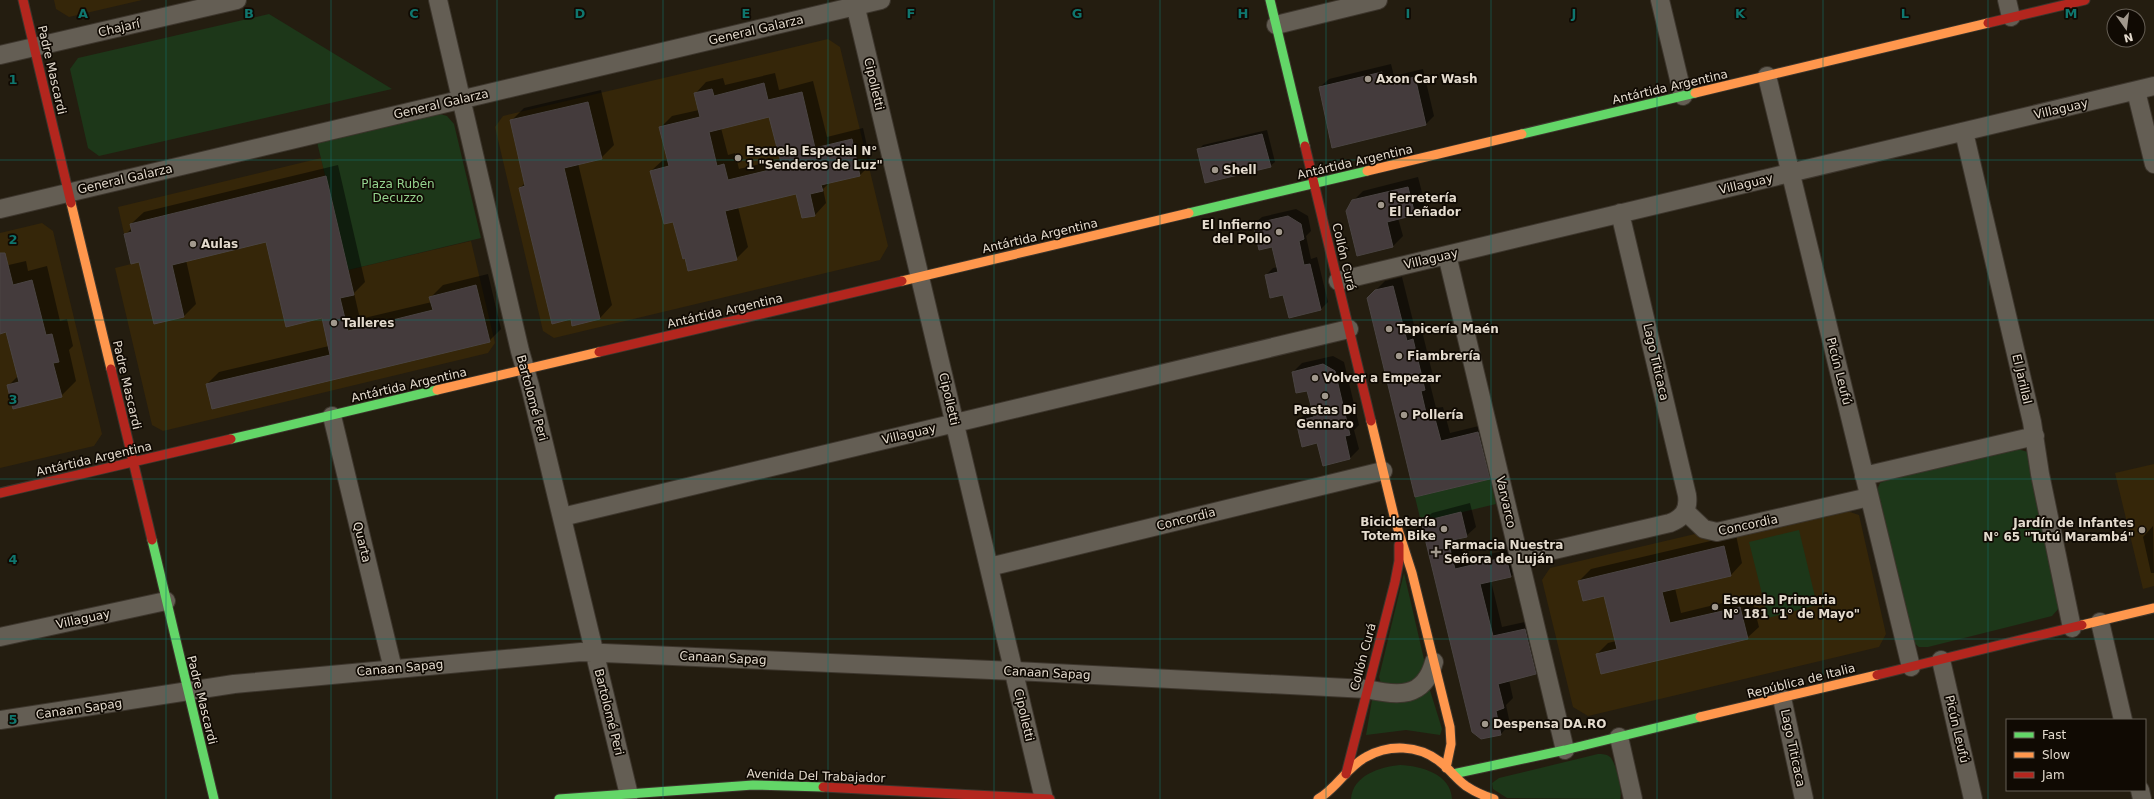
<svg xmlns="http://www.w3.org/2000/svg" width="2154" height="799" viewBox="0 0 2154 799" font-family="'DejaVu Sans',sans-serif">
<rect width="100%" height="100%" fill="#241d10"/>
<path fill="#352609" d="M54,0H142L69,17L56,9Z
M828,39L840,47L888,246L880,260L554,338L543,331L495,127L503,116Z
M321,158L348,270L471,241L495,343L488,353L163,431L152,425L115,268L131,264L118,207Z
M42,223L53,231L102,434L94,446L0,468V233Z
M2154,464V586L2143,589L2115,473Z
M1841,509L1859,515L1886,634L1879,647L1588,716L1573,707L1542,580L1550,568L1695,534L1714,539Z"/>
<path fill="#1d3719" d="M269,14L392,89L99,156L88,148L70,69L78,58Z
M440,114L447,116L454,124L481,238L348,270L317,142Z
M2017,449L2028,452L2060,607L2052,616L1928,647H1919L1913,642L1877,490L1880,483L1887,480Z
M1490,479L1496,504L1421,522L1415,497Z
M1799,530L1817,605L1768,618L1749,542Z
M1404,573L1426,668L1407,687L1381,683L1379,677Z
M1429,687L1442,729L1440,735L1406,730L1366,735L1372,700Z
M1598,754C1602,754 1607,754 1610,757C1616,762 1623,792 1620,799L1507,798L1493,789L1492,783L1499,778Z
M1400,765C1421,766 1451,774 1452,799H1351C1353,775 1380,767 1400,765Z"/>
<path fill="#0007" fill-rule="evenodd" d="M1391,64L1394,76L1423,69L1434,116L1426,124L1320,87L1329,79Z
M775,73L779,90L813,81L827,137L863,128L871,164L860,175L830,182L823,189L826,203L815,215L797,193L738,207L748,247L736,259L674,221L651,171L663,160L668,159L660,128L672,116L699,110L695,94L706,82L723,78L725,85ZM770,116L781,159L739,169L735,153L728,155L721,128Z
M601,90L614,145L601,158L578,163L612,305L600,318H572L520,188L525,183L511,121L524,108Z
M1267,130L1275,162L1270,166L1198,150L1203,145Z
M338,165L365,282L354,293L360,319L432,302L431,297L443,285L488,274L501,329L489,341L207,384L219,372L329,346L322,317L267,241L186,260L196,304L184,316L155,323L140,261L126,234L132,228L131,224L144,212Z
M1418,177L1425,204L1415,214L1398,218L1403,236L1393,246L1353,201L1363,191Z
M1296,209L1308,216L1311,231L1306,236L1311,259L1317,257L1328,302L1320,310L1284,293L1266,275L1273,268L1278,267L1273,246L1254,224L1262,217Z
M26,261L28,271L47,266L60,321L67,319L73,346L69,350L76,381L61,396L9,385L18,376L7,331L0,333V267Z
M1402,277L1416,333L1422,331L1434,380L1430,384L1436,408L1443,407L1450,433L1487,424L1498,469L1489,478L1416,496L1368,298L1385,281Z
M1333,356L1344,362L1359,425L1354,430L1359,449L1350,458L1318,442L1297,422L1306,413L1313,411L1308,389L1293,372L1302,363Z
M1470,503L1476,527L1466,536L1459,538L1464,560L1516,548L1520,567L1511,576L1491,581L1502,627L1534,620L1545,664L1536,674L1509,680L1513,698L1506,705L1510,724L1501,734L1422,522L1432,513Z
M2153,526L2154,573H2151L2143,537Z
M1736,535L1742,563L1731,575L1675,588L1681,613L1751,596L1759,627L1747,638L1597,654L1608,643L1616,641L1605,595L1579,581L1591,569Z"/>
<path fill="#443b3c" stroke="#4a4443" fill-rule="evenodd" d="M1382,72L1385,84L1415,77L1426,125L1332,148L1319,87Z
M764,83L768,100L802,92L815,148L852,139L860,176L821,185L823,191L810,194L815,216L802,218L796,194L725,211L737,260L688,271L685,258L683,259L673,222L664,224L650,171L669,166L659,127L700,117L694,93L712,89L714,96ZM769,117L782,167L728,180L724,164L717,166L709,132Z
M588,102L602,159L564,168L600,319L572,326L571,319L552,324L519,188L525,186L510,120Z
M1262,134L1271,167L1205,183L1197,149Z
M326,176L354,295L340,298L348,331L433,310L429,297L476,285L490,342L212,409L206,384L330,355L322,318L286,327L266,242L172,265L184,317L154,324L139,262L131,264L124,234L132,232L130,224Z
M1408,187L1415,215L1387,222L1393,247L1357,256L1346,211L1352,200Z
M1288,216L1301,224L1304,239L1299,241L1304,265L1310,264L1321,310L1289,318L1283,295L1270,298L1265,275L1278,272L1272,247L1259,250L1253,224Z
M0,253H5L13,285L32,280L46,335L52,334L59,362L53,363L62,397L13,409L7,385L19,382L6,332L0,334Z
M1393,286L1407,341L1413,339L1425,390L1421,391L1427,417L1434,415L1441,441L1478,432L1490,479L1415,497L1367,298L1375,290Z
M1323,364L1335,371L1350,435L1345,436L1350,459L1323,466L1317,443L1302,447L1296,421L1314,417L1307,391L1296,393L1292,372Z
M1461,512L1467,537L1448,541L1455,569L1506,557L1511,577L1480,584L1493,636L1525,629L1536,674L1498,684L1504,708L1496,711L1501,735L1481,739L1472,732L1421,522Z
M1724,546L1731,576L1662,592L1670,623L1740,607L1748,639L1601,674L1596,654L1617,649L1604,596L1583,601L1578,581Z"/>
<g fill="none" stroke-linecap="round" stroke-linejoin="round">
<defs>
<path id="street" d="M438,0L520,351L530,386L629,795
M854,0L1044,799
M1660,0L1683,96
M2007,0L2011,17
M1276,25L1378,0
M0,55L237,0
M1767,76L1911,667
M2136,91L2154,164
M1964,132L2032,422L2040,474L2072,628
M0,209L881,0
M1447,255L1565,750
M1338,281L2154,86
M332,416L393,669
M1864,476L2035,436
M1686,512L1704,529L1717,532L1869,497
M562,517L1349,329
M1520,558L1670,523C1683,518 1689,510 1687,495L1620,213
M989,567L1383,471
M2100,622L2123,720
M0,637L166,601
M1941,660L1973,799
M1782,698L1804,799
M0,720L234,684L581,652L1014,671L1367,689C1397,696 1424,699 1434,662
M1619,737L1633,799
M2140,790L2142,799"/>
<path id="fast" d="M1270,0L1305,146
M1522,134L1695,93
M1189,213L1367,171
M231,439L437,390
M152,540L214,799
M1453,774L1565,750L1700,717
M559,799L753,785L823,787"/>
<path id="slow" d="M1695,93L1988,23
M1367,171L1522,134
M71,203L111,369
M902,281L1189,213
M437,390L599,352
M1371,421L1395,520L1412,573L1450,727L1451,744L1446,768
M2082,625L2154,608
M1700,717L1877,675
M1318,799C1337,788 1347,767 1366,757C1389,744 1418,745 1439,761C1449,768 1456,779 1466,786C1475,792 1484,796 1494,799"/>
<path id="jam" d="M23,0L71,203
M1988,23L2085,0
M1305,146L1371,421
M599,352L902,281
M111,369L152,540
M0,493L231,439
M1877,675L2082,625
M1346,774L1395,582L1399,561V545
M823,787L1050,799"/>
</defs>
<use href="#street" stroke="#3d362d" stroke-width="20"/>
<use href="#fast" stroke="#3d362d" stroke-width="11"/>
<use href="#slow" stroke="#3d362d" stroke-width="11"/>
<use href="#jam" stroke="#3d362d" stroke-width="11"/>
<use href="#street" stroke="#645e54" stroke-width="18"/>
<use href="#fast" stroke="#63d668" stroke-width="9"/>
<use href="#slow" stroke="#ff974d" stroke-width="9"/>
<use href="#jam" stroke="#b3261e" stroke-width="9"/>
</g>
<path fill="none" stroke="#0f766e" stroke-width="1" stroke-opacity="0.55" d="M166,0V799M331,0V799M497,0V799M663,0V799M828,0V799M994,0V799M1160,0V799M1326,0V799M1491,0V799M1657,0V799M1823,0V799M1988,0V799M0,160H2154M0,320H2154M0,479H2154M0,639H2154"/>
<g fill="#a1988c" stroke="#100a03" stroke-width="1.5">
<circle cx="1368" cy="79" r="4"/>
<circle cx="738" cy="158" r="4"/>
<circle cx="1215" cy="170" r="4"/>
<circle cx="1381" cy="205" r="4"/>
<circle cx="1279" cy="232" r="4"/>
<circle cx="193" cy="244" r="4"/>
<circle cx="334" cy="323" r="4"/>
<circle cx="1389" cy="329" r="4"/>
<circle cx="1399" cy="356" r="4"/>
<circle cx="1315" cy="378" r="4"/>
<circle cx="1325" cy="396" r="4"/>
<circle cx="1404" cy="415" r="4"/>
<circle cx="1444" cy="529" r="4"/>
<circle cx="2142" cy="530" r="4"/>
<path d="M1434 546h4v4h4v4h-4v4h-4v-4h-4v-4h4z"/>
<circle cx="1715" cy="607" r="4"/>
<circle cx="1485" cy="724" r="4"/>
</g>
<g text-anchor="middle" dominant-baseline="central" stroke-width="3.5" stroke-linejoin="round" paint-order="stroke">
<g font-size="12" fill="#e4dbce" stroke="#100a03">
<text transform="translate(119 28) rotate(-13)">Chajarí</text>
<text transform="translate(756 30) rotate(-13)">General Galarza</text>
<text transform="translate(52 70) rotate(77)">Padre Mascardi</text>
<text transform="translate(874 84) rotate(77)">Cipolletti</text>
<text transform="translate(1670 87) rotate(-13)">Antártida Argentina</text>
<text transform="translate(441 104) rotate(-13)">General Galarza</text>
<text transform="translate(2061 109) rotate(-13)">Villaguay</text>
<text transform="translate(1355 162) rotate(-13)">Antártida Argentina</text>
<text transform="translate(125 179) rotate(-13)">General Galarza</text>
<text transform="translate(1746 184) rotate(-13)">Villaguay</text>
<text transform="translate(1040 236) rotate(-13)">Antártida Argentina</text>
<text transform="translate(1344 257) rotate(77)">Collón Curá</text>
<text transform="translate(1431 259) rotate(-13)">Villaguay</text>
<text transform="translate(725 311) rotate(-13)">Antártida Argentina</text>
<text transform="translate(1656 362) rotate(77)">Lago Titicaca</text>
<text transform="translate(1839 371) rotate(76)">Picún Leufú</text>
<text transform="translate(2022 379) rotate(77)">El Jarillal</text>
<text transform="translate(127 385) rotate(77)">Padre Mascardi</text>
<text transform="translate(409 385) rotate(-13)">Antártida Argentina</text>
<text transform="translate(532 398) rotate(75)">Bartolomé Peri</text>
<text transform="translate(949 399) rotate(77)">Cipolletti</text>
<text transform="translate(909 434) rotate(-13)">Villaguay</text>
<text transform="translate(94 459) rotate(-13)">Antártida Argentina</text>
<text transform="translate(1506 502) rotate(77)">Varvarco</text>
<text transform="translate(1186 519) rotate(-14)">Concordia</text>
<text transform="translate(1748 525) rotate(-12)">Concordia</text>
<text transform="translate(362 542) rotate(76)">Quarta</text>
<text transform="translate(83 619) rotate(-12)">Villaguay</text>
<text transform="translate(1363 657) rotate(-75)">Collón Curá</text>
<text transform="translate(723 658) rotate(3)">Canaan Sapag</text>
<text transform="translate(400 668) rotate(-5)">Canaan Sapag</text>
<text transform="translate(1047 673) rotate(3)">Canaan Sapag</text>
<text transform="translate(1801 681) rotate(-14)">República de Italia</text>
<text transform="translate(202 700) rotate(76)">Padre Mascardi</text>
<text transform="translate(79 709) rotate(-8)">Canaan Sapag</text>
<text transform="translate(609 712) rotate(76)">Bartolomé Peri</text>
<text transform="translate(1024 715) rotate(77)">Cipolletti</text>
<text transform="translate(1957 729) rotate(77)">Picún Leufú</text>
<text transform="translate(1793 748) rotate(78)">Lago Titicaca</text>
<text transform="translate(816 776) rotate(2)">Avenida Del Trabajador</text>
</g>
<g font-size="12" font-weight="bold" fill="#e4dbce" stroke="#100a03" text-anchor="start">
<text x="1376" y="79">Axon Car Wash</text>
<text x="746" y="151">Escuela Especial N°<tspan x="746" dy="14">1 "Senderos de Luz"</tspan></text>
<text x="1223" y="170">Shell</text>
<text x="1389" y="198">Ferretería<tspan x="1389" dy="14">El Leñador</tspan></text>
<text x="1271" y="225" text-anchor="end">El Infierno<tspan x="1271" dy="14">del Pollo</tspan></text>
<text x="201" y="244">Aulas</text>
<text x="342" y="323">Talleres</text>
<text x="1397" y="329">Tapicería Maén</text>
<text x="1407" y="356">Fiambrería</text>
<text x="1323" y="378">Volver a Empezar</text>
<text x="1325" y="410" text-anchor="middle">Pastas Di<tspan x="1325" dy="14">Gennaro</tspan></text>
<text x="1412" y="415">Pollería</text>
<text x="1436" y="522" text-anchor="end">Bicicletería<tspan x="1436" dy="14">Totem Bike</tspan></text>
<text x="2134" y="523" text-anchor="end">Jardín de Infantes<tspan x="2134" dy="14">N° 65 "Tutú Marambá"</tspan></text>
<text x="1444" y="545">Farmacia Nuestra<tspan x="1444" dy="14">Señora de Luján</tspan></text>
<text x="1723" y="600">Escuela Primaria<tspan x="1723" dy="14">N° 181 "1° de Mayo"</tspan></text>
<text x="1493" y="724">Despensa DA.RO</text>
</g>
<g font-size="12" fill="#95d48f" stroke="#100a03">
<text x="398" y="184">Plaza Rubén<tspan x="398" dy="14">Decuzzo</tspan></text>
</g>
</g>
<g font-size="13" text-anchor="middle" font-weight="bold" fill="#0f766e" stroke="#100a03" stroke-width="3.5" stroke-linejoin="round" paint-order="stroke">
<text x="83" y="18">A</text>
<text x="249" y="18">B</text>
<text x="414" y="18">C</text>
<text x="580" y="18">D</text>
<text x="746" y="18">E</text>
<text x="911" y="18">F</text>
<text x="1077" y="18">G</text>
<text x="1243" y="18">H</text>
<text x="1408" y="18">I</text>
<text x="1574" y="18">J</text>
<text x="1740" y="18">K</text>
<text x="1905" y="18">L</text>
<text x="2071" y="18">M</text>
<text x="13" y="84">1</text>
<text x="13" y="244">2</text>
<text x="13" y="404">3</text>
<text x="13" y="564">4</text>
<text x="13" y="724">5</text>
</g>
<rect x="2006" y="719" width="140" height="72" fill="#100a03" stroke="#655e54"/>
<rect x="2014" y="732" width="20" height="6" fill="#63d668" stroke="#655e54"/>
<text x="2042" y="739" font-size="12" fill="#e4dbce">Fast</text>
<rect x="2014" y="752" width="20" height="6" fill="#ff974d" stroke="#655e54"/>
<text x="2042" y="759" font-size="12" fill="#e4dbce">Slow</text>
<rect x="2014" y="772" width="20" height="6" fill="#b3261e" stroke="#655e54"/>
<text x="2042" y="779" font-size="12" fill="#e4dbce">Jam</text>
<g transform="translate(2126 28) rotate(166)"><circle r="19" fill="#100a03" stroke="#655e54"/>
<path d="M0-3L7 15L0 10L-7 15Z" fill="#a1988c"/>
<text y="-6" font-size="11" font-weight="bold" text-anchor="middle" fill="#e4dbce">N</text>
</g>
</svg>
